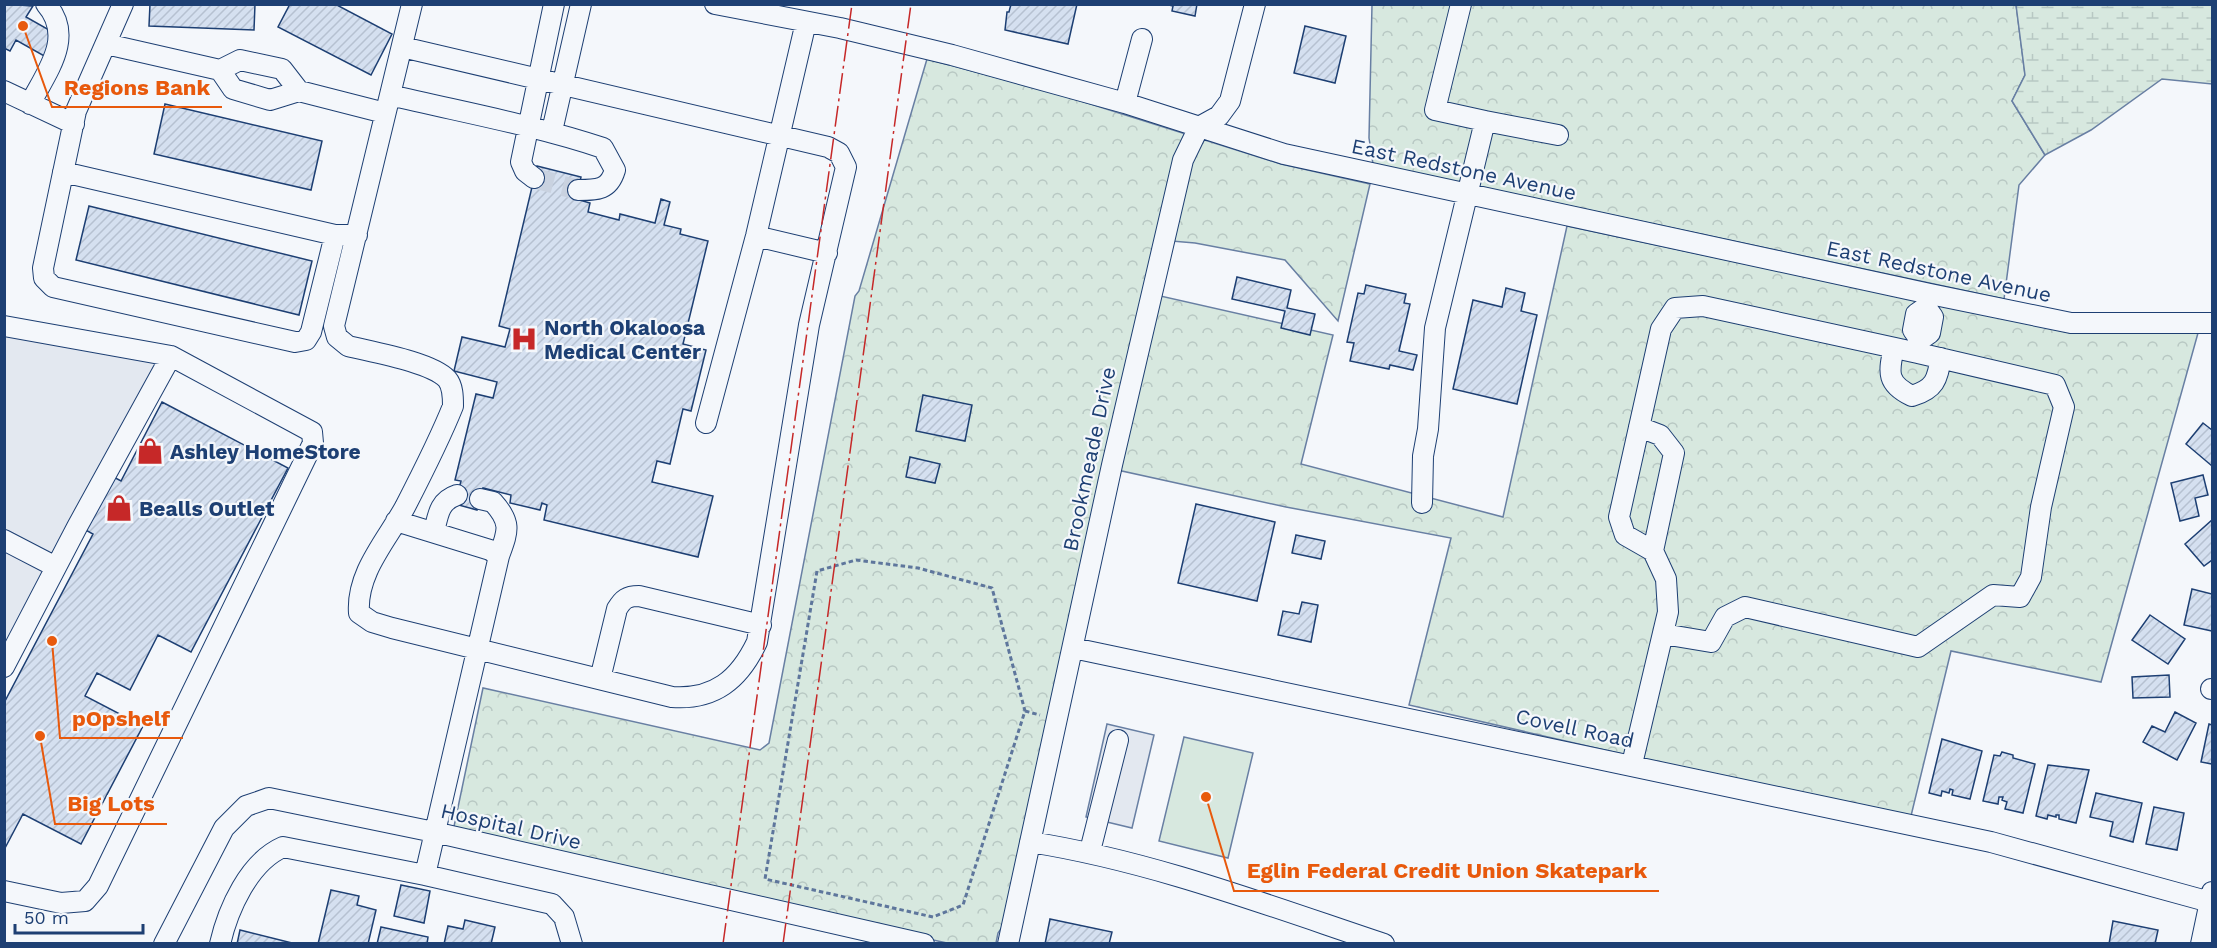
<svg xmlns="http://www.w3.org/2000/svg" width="2217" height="948" viewBox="0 0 2217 948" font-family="'Work Sans',sans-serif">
<defs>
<pattern id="forest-crowns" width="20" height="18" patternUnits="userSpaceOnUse" patternTransform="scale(1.5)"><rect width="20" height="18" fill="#d7e8df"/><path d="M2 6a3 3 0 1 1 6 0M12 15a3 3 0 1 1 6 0" fill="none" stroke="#b8c8c3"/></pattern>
<pattern id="wetland-marsh" width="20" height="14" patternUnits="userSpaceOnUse" patternTransform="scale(1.5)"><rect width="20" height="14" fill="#d7e8df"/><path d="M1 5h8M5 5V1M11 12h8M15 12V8" fill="none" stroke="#b8c8c3"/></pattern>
<pattern id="building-hatch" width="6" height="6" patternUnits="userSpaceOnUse" patternTransform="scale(1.5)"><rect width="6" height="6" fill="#d5e0f0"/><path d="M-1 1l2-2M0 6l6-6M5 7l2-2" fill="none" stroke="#b6c1d1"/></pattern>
</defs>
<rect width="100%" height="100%" fill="#f4f7fb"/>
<path fill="url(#forest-crowns)" stroke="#687fa3" stroke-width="1.5" d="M2016,4L2025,75L2012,101L2045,155L2019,185L2004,299L1373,164L1369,138L1372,5Z
M927,59L1062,95L1281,164L1370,184L1338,321L1285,260L1195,243L1160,240L1147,293L1333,335L1301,464L1503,517L1567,226L2071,333H2198L2101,682L1951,651L1910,820L1409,705L1451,538L1286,507L1108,468L1003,926L998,933L996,943H947L452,836L483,688L760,750L769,743L855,296L859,291Z"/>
<path fill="url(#wetland-marsh)" stroke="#687fa3" stroke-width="1.5" d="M2016,5H2212V84L2162,79L2091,130L2045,155L2012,101L2025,75Z"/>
<path fill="#d7e8df" stroke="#687fa3" stroke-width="1.5" d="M1184,737L1253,753L1228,858L1159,841Z"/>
<path fill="#e3e8f0" stroke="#687fa3" stroke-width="1.5" d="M5,317L162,361L5,653Z
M1107,724L1154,735L1132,828L1086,817Z"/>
<path fill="url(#building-hatch)" stroke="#1d3f73" stroke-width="1.5" d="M4,4L33,6L26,17L58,35L46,57L16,40L10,51L4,48Z
M150,4H255L254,30L149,26Z
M290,4H335L392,34L371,75L278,27Z
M1011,4H1077L1068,44L1005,30L1007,12H1009Z
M1165,4H1197L1195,16L1172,11L1173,6Z
M1305,26L1346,36L1335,83L1294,73Z
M165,104L322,141L311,190L154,154Z
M537,166L581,177L576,199L590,203L588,212L619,220L620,214L655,223L661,199L670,202L664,225L681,229L680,234L708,241L683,344L706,350L691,411L683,409L670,464L657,461L652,482L713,496L698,557L544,520L547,505L542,503L540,510L510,503L511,495L483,488L477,510L455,504L461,481L455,480L476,394L493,398L497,382L454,371L462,337L505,347L510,329L499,326Z
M89,206L312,261L299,315L76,260Z
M1237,277L1291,290L1287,308L1315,314L1310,335L1281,328L1285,311L1232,299Z
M1366,285L1406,294L1404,303L1410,304L1399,351L1417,355L1413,370L1390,365L1389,369L1350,361L1354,343L1347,342L1358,293L1364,294Z
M1506,288L1525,293L1521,311L1537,315L1517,404L1453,389L1473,300L1502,307Z
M923,395L972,405L965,441L916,431Z
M162,402L288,468L191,652L158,635L130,690L97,673L85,696L143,726L81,844L23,814L4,850V703L93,534L82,528L110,475L121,481Z
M2203,423L2212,430V466L2186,444Z
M910,457L940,464L935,483L906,477Z
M2203,475L2208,495L2195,498L2199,516L2180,521L2171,483Z
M1196,504L1275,522L1257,601L1178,583Z
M2212,520V560L2204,566L2185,544Z
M1296,535L1325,541L1321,559L1292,553Z
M2192,589L2212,594V631L2184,625Z
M1302,602L1318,605L1311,642L1278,635L1283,611L1299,614Z
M2150,615L2185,639L2168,664L2132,640Z
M2169,675L2170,697L2133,698L2132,677Z
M2175,712L2196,723L2177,760L2143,742L2152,726L2165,732Z
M2209,724L2212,725V764L2201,762Z
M1942,739L1982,751L1970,799L1952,795L1953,790L1950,789L1949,793L1942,791L1941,796L1929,793Z
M2002,752L2013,755V758L2035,764L2023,813L2005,809L2007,802L2002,800L2003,797H1999L1998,804L1983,801L1994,755L2000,756Z
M2048,765L2089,770L2076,823L2059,819V815H2056V817L2048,815L2047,819L2036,816Z
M2096,793L2142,803L2133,842L2110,836L2113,822L2090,817Z
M2154,807L2184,813L2177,850L2146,844Z
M401,885L430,891L424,923L394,916Z
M331,890L359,896L357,905L376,910L368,944H318Z
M1050,919L1112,932L1109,944H1045Z
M465,920L495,927L491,944H444L448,926L463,929Z
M2113,921L2158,930L2155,944H2109Z
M381,927L428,937L427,944H377Z
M240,930L296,944H237Z"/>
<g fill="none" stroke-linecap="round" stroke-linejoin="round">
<path stroke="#c9d2e0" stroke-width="20" stroke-dasharray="20 10" stroke-linecap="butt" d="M534,178L578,190"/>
<defs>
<path id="minor" d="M123,4L76,111L43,268L44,278L53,287L295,342L306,340L311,332L335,235H357
M715,4L840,28L952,55L1125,103L1284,154L1930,294L2071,323H2212
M1461,4L1435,110L1485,121
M106,44L220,70L240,60L282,69L299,91
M402,47L828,147L839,153L846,167L809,325L757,642C739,680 714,700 672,697L392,628L372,622L359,613C356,573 387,540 405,507C422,474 439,441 453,406C453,397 453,386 447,379C431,362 372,352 348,346L337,337L334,326L412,4
M220,70L233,89L270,100L299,91L385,113
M4,91L74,124
M390,95C461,112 534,125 603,148L615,170C609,190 598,190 578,190
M1125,103L1142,39
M30,104C47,71 75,37 46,4
M552,131L581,4
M63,172L335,235
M534,178L525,171L521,162L554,4
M756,236L827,253
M4,326L171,356L77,527L4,667
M1920,340L1930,333L1933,317L1926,307
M1894,348C1888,373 1887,384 1912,396C1935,389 1937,380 1941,358
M706,423L756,236L806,22
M1639,427L1660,435L1674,453L1653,551
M480,499L493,502C512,523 508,531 499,556
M1422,503L1423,456L1428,429L1435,328L1485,121L1558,135
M396,521L490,550L499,556L425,875
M434,532C438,515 439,501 457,495
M4,540L56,567
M1663,634L1711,642L1725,617L1745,607L1918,647L1993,595L2020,597L2031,577L2041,507L2064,407L2055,385L1918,353
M1073,648L1991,842L2210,902
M600,679L617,609C623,599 627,596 639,596L761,625
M2211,689H2212
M1632,764L1668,612L1666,579L1653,551L1625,535L1619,517L1661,329L1675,308L1703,306L1918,353L1920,340L1913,330L1916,314L1926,307L1930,294
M1030,842C1151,861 1267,905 1384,944
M1090,851L1118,740
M4,891L61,903L85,901L98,886L313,443L312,432L171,356
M164,944L224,828L246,806L269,798L434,832L924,944
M220,944C228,909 249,862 283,847L425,875L552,904L564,917L572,944
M1008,944L1112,465L1183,160L1199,127L1219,116L1230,101L1255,4
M2201,944L2212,892"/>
</defs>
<use href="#minor" stroke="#1d3f73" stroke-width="22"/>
<path stroke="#5e769c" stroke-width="3" stroke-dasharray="4.5 3" stroke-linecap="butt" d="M856,560L918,568L992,588L1025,711L963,905L933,917L765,879L817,571Z
M1025,711L1040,715"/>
<use href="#minor" stroke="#f4f7fb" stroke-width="20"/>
<path stroke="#c62828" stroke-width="1.5" stroke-dasharray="21 4.5 3 4.5" stroke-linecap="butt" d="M723,944L852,4
M783,944L911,4"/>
</g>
<defs>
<symbol id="hospital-bare" viewBox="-9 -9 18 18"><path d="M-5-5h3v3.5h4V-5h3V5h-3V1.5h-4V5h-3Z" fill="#c62828" stroke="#f4f7fb" stroke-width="2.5" paint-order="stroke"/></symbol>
<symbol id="shop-bare" viewBox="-9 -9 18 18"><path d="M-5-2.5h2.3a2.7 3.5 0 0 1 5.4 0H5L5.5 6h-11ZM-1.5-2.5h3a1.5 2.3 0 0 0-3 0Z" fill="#c62828" stroke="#f4f7fb" stroke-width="2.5" paint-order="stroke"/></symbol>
</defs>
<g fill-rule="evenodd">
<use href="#hospital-bare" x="505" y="320" width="38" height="38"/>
<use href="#shop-bare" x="131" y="432" width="38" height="38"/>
<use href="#shop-bare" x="100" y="489" width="38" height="38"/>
</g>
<g text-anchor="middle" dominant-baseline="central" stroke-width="4.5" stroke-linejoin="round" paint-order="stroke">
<g font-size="21" fill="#1d3f73" stroke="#f4f7fb">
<text transform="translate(1464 169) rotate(12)">East Redstone Avenue</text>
<text transform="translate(1939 271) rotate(12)">East Redstone Avenue</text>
<text transform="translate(1089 459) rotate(-78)">Brookmeade Drive</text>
<text transform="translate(1575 728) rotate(12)">Covell Road</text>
<text transform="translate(511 826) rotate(13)">Hospital Drive</text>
</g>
<g font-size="21" font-weight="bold" fill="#1d3f73" stroke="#f4f7fb" text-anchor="start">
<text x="544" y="327">North Okaloosa<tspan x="544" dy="24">Medical Center</tspan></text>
<text x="170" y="451">Ashley HomeStore</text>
<text x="139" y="508">Bealls Outlet</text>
</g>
</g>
<path fill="none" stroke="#e8590c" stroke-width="2" d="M23 26L52 107H222M52 641L60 738H183M40 736L55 824H167M1206 797L1234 891H1659"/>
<g fill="#e8590c" stroke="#f4f7fb" stroke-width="2">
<circle cx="23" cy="26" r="6"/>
<circle cx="52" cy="641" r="6"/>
<circle cx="40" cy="736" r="6"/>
<circle cx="1206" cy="797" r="6"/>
</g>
<g font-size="22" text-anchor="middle" font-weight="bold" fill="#e8590c" stroke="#f4f7fb" stroke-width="4.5" stroke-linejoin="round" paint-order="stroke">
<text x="137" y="95">Regions Bank</text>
<text x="121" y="726">pOpshelf</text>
<text x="111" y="811">Big Lots</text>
<text x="1447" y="878">Eglin Federal Credit Union Skatepark</text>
</g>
<rect width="2217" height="948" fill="none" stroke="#1d3f73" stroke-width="12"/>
<path d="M15 924v9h128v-9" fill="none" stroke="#1d3f73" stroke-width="3"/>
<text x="24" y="924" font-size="18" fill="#1d3f73" stroke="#f4f7fb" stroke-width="4.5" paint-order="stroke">50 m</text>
</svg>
